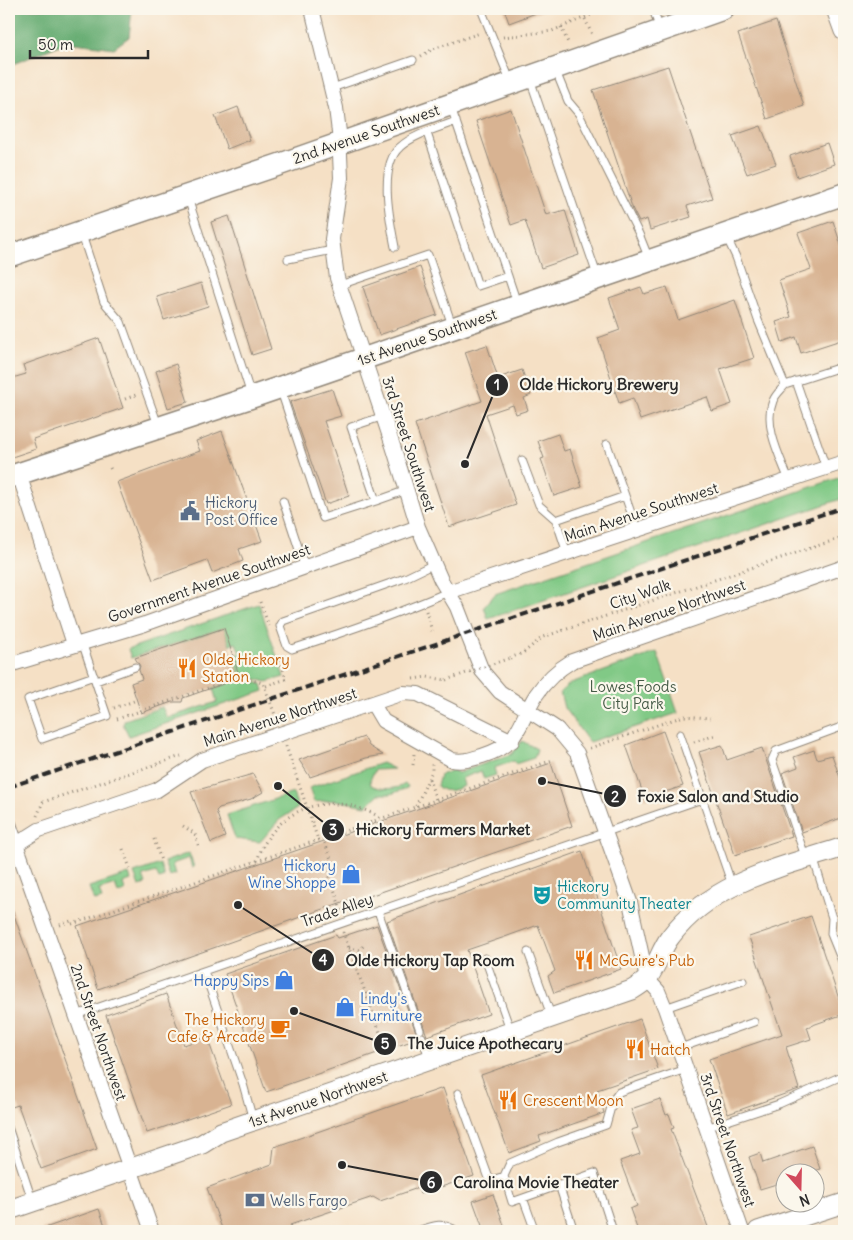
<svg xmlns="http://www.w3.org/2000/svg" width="853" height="1240" viewBox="0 0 853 1240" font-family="Delius,sans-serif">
<rect width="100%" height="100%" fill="#fbf7ec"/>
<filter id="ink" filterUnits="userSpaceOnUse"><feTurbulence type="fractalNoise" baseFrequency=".02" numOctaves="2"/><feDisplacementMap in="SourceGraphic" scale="10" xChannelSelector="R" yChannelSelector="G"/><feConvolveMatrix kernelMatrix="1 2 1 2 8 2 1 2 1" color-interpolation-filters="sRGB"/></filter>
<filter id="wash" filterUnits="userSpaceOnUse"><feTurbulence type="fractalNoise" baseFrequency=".0096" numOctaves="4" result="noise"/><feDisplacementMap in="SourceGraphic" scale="20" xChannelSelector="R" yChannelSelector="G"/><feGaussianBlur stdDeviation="1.12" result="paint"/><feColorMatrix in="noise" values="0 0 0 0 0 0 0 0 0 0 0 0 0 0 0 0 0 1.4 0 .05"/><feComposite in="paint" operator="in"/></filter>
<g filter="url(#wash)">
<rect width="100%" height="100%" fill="#f5e0c5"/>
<path fill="#81c986" stroke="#567a58" d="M844,476V498L488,619L484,607L495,594Z
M259,604L284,677L267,682L240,675L234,656L240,653L236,643L230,645L224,628L131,658L128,649Z
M657,652L678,713L589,742L564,708L560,692L571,683Z
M241,679L262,684L264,691L129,736L123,724L125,720L162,707L167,718L217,702L213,688Z
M522,741L537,749L534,758L515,764L514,761L494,768L496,775L484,779L481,771L462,778L464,786C453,790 446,794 437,786L440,775L453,770L458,773L512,754Z
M382,763L394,769L375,770L370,780L371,785C379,790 397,790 405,784L408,786L407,788L391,794H379L366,806L335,800L314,802L309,788Z
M293,793L298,808L279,820L260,842L235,839L227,815Z
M189,853L194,867L192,868L189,858L172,864L175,874L169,876L164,862Z
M160,864L164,877L159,879L156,872L143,876L146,884L139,886L134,873Z
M129,874L131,880L123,883L125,891L118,893L115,885L99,890L102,899L94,901L89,887Z"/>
<path fill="#68ad73" stroke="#4a6c4f" d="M9,9H132L129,37L114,48L67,42L9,66Z"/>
<g id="blocks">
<path fill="#d8b392" d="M504,9H544V10L509,23Z
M776,21L804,106L767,119L738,34Z
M668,66L712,198L687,206L691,217L650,230L647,219L639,222L633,210L593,90Z
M238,107L250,140L227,149L215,116Z
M511,109L546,215L565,210L579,255L541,268L525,220L511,225L476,121Z
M761,126L776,164L747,174L732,136Z
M827,143L834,164L797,177L790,156Z
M229,216L271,349L252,355L211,222Z
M833,221L844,254V339L801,353L796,337L782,342L776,322L791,317L779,280L811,269L798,233Z
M420,267L437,315L379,335L363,287Z
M201,283L208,306L164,320L157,297Z
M641,287L644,294L667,287L678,320L735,300L754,358L720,369L732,404L712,411L707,397L640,420L633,398L619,403L598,338L620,330L609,298Z
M99,338L123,408L33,439L36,449L9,458V379L26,374L23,365Z
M487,345L498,378L522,370L531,395L524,398L528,410L516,414L513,405L486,414L516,505L449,527L415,424L482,401L465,352Z
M176,364L188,402L168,408L156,371Z
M332,389L341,416L324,421L349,496L326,504L290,402Z
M222,431L262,541L239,549L243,561L212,573L207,560L153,580L117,482L200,451L196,441Z
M558,434L564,451L570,449L582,487L554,496L541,459L544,458L538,441Z
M224,628L240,678L183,698L182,702H172L141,713L131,683L142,679L139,670L140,666L135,658Z
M663,731L683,786L645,799L626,745Z
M364,737L369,746L383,755L366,758L310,777L299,760Z
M722,745L727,760L762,748L792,836L735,855L699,752Z
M814,750L817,759L832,755L844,789V817L802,832L782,773L798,767L794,757Z
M551,763L572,826L352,902L351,899L98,989L77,926Z
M253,774L263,792L251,799L219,808L216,811L225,837L211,843L191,792Z
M582,851L621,969L554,993L548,976L555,971L538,925L502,938L467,950L489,1014L427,1036L387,921Z
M9,901L97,1149L41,1169L18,1105L9,1108Z
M811,916L844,1014L807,1027L811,1039L786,1047L799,1089L728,1114L709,1059L782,1034L749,937Z
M377,925L417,1035V1039L266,1092L225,974L336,935L338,938Z
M166,994L184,1045L207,1037L231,1104L147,1133L106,1015Z
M640,1019L658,1069L597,1090L604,1113L539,1136L541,1141L509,1153L481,1075Z
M443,1088L474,1176L420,1194L418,1188L380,1201L373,1197L290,1225L293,1231H223L207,1188L272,1164L274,1147Z
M660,1099L666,1115L669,1114L674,1128L671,1129L708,1227L695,1231H638L630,1209L637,1206L620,1161L640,1154L631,1130L638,1128L631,1109Z
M812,1146L820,1169L809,1172H786V1181L760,1189L749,1157L760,1153L763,1163Z
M493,1194L506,1231H484L473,1201Z
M99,1209L107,1231H42V1229Z"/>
</g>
</g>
<g filter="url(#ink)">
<use href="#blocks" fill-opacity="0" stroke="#908678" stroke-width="1"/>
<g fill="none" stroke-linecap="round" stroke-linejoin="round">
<defs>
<path id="lane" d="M481,9L510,80
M653,9L660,30
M555,69L568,101L579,114L639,234L649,259
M530,79L597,275
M332,88L413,60
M451,107L517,303
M427,133L478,286L508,276
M188,198L251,395
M82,235L104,302L121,322L158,425
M726,236L736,257L758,320L785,385L844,366
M395,247C390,221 378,166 400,147C414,134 439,128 456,121
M288,259L333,250
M340,285L428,255L452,325
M839,367L844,383
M796,381L826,468
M785,385C781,390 775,395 773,401C763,425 780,457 789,480
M281,391L323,518L376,501
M384,416L351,427L376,501L407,490
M607,444L637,530
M522,460L539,505L556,520L567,553
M283,501L305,568
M556,520L625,496
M434,564L405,578L283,621L280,626L287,646L292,649C345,632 397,614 448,592
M82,642L107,716L42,739L28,699L94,676
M96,681L135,667
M680,734L732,885
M813,857L832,918L831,934L844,966
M806,859L772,760L776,751L844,726
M378,911L420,1030
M528,952L552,1018
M485,958L511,1032
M204,971L243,1084L253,1120
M665,1008L743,981
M76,1015L702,799
M422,1037L429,1058
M680,1048L754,1022
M458,1093L490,1181L504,1176
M706,1128L779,1104L844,1075
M9,1130L32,1200
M559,1185L574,1231
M523,1198L535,1231
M418,1231C432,1226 443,1221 456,1231
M613,1231L594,1173L512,1202L504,1176L510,1163L558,1142L606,1125L613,1100L619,1092L686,1069"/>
<path id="street" d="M312,9L336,108L339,132L341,178L332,239L337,278L393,446L418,527L441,580L457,607L482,671L500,692L557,729L577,753L630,902L647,979L658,991L665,1008L742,1231
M19,474L74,644
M448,592L844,462
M9,665L145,624L418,527
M373,704L383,721L452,760C464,762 472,759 482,756C521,744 517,725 536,695C546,680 557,670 572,661L844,567
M9,824L152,1231
M9,849L39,830L157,790L202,760L403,693L418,694L512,741"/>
<path id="secondary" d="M836,9L844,31
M9,1210L202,1144L221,1132L632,990C637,987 643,983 647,979C657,967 661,948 671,936C713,881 782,867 844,847
M758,1231L844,1203"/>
<path id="primary" d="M9,256L281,164L723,9
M9,477L252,397L844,194"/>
</defs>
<use href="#lane" stroke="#908678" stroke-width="9"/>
<use href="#street" stroke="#908678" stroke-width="16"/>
<use href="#secondary" stroke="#908678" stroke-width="21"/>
<use href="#primary" stroke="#908678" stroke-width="24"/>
<path stroke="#908678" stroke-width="3" stroke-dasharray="1 4" stroke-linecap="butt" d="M585,19L593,37
M561,27L569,45
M503,37L552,31L605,9
M421,56L433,49L480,33
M125,399L136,395
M110,468L111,470
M260,602L269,626
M426,611L432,631
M510,658L523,653L543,637L844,537
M413,679L427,677L446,680
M266,686L286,679L278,653
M114,708L134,701
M117,719L240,677L263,683L277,720
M694,742L716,735
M286,746L318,840
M590,748L684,716L710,718
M413,765L414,754
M429,779L436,800
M416,806L432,771V764
M37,816L43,802L181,756
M183,826L195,834L199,848
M323,838L331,859L330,877L342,913
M154,839L161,861
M123,849L131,871
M257,861C275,805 333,789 381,818
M72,924L553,760
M60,925L71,921
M343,932L389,1057
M349,948L360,950L364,945"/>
<use href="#lane" stroke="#fff" stroke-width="7"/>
<use href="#street" stroke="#fff" stroke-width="14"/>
<use href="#secondary" stroke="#fff" stroke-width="19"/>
<use href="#primary" stroke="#fff" stroke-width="21"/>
<path stroke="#2b2b2b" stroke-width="4" stroke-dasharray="8 4" stroke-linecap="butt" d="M9,787L844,507"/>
<path stroke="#908678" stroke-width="3" stroke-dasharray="1 4" stroke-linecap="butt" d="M446,680L510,658"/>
</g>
</g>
<defs>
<symbol id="civic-bare" viewBox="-9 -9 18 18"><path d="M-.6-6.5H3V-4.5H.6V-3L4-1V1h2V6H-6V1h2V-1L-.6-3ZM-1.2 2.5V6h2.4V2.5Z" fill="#5c6f8a" stroke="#fbf7ec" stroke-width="2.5" paint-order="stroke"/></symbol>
<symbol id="restaurant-bare" viewBox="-9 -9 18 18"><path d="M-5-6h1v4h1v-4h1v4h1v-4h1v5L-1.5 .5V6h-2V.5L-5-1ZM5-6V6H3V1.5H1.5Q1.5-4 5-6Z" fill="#e8710a" stroke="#fbf7ec" stroke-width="2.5" paint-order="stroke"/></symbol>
<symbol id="shop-bare" viewBox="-9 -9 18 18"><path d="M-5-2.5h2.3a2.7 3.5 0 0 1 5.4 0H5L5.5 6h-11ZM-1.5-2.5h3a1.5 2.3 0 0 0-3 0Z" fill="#3f7fe0" stroke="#fbf7ec" stroke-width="2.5" paint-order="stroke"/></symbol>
<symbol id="theatre-bare" viewBox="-9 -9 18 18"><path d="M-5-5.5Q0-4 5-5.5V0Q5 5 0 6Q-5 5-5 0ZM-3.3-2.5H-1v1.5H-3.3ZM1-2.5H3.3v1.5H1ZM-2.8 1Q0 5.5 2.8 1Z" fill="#0f9aa8" stroke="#fbf7ec" stroke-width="2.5" paint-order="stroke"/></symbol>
<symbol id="cafe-bare" viewBox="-9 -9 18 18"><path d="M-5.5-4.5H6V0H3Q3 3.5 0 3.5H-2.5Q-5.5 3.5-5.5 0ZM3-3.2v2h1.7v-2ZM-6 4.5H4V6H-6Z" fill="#e8710a" stroke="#fbf7ec" stroke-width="2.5" paint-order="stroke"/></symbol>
<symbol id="bank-bare" viewBox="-9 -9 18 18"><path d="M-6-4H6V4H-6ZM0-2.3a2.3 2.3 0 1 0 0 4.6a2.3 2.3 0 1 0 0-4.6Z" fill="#5c6f8a" stroke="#fbf7ec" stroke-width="2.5" paint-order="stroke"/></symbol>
</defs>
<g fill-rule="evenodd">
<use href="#civic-bare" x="176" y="497" width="28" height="28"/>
<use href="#restaurant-bare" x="173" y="654" width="28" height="28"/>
<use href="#shop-bare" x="337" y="860" width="28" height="28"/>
<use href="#theatre-bare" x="528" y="881" width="28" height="28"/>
<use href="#restaurant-bare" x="570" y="946" width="28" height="28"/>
<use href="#shop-bare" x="270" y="966" width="28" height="28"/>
<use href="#shop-bare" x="331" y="993" width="28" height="28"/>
<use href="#cafe-bare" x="266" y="1014" width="28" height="28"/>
<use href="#restaurant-bare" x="621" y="1035" width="28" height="28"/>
<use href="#restaurant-bare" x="494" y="1086" width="28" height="28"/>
<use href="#bank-bare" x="241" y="1186" width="28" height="28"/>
</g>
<g text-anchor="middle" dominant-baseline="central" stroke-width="4.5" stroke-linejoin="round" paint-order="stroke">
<g font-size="15" fill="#2b2b2b" stroke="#fbf7ec">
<text transform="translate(366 134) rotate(-19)">2nd Avenue Southwest</text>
<text transform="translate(427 337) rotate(-19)">1st Avenue Southwest</text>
<text transform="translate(409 444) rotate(72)">3rd Street Southwest</text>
<text transform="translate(641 512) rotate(-18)">Main Avenue Southwest</text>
<text transform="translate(209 583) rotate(-19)">Government Avenue Southwest</text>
<text transform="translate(640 594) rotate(-19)">City Walk</text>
<text transform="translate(669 610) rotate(-19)">Main Avenue Northwest</text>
<text transform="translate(280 717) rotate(-18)">Main Avenue Northwest</text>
<text transform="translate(337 910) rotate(-19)">Trade Alley</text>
<text transform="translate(99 1032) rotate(71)">2nd Street Northwest</text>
<text transform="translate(318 1099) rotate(-19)">1st Avenue Northwest</text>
<text transform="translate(728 1140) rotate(71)">3rd Street Northwest</text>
</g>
<g font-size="15" fill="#4e5e75" stroke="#fbf7ec" text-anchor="start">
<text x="205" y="502">Hickory<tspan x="205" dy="17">Post Office</tspan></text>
<text x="270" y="1200">Wells Fargo</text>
</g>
<g font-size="15" fill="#c56008" stroke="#fbf7ec" text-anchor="start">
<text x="202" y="659">Olde Hickory<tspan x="202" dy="17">Station</tspan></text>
<text x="599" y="960">McGuire's Pub</text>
<text x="265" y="1019" text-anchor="end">The Hickory<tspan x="265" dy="17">Cafe &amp; Arcade</tspan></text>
<text x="650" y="1049">Hatch</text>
<text x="523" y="1100">Crescent Moon</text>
</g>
<g font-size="15" fill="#455a46" stroke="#fbf7ec">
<text x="633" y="686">Lowes Foods<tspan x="633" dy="17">City Park</tspan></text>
</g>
<g font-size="15" fill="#366cbe" stroke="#fbf7ec" text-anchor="end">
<text x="336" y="865">Hickory<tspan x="336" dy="17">Wine Shoppe</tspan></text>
<text x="269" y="980">Happy Sips</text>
<text x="360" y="998" text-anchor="start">Lindy's<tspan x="360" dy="17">Furniture</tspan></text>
</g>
<g font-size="15" fill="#0d838f" stroke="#fbf7ec" text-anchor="start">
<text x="557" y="886">Hickory<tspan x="557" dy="17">Community Theater</tspan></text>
</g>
</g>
<path fill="none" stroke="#2b2b2b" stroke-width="2" d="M465 464L497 385M542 781L615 796M278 786L333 830M238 905L323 960M294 1011L385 1044M342 1165L431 1182"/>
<g fill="#2b2b2b" stroke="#fbf7ec" stroke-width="2">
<circle cx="465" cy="464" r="5"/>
<circle cx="542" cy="781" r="5"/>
<circle cx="278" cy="786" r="5"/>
<circle cx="238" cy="905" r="5"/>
<circle cx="294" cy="1011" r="5"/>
<circle cx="342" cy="1165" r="5"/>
<circle cx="497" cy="385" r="12"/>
<circle cx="615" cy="796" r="12"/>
<circle cx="333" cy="830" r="12"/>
<circle cx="323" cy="960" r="12"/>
<circle cx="385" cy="1044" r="12"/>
<circle cx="431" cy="1182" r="12"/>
</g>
<g font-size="15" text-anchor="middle" font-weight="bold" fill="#fff">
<text x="497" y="390">1</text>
<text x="615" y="802">2</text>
<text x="333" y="835">3</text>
<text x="323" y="965">4</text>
<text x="385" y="1049">5</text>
<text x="431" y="1188">6</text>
</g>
<g font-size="16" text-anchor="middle" font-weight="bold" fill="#2b2b2b" stroke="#fbf7ec" stroke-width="4.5" stroke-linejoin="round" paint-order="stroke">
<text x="599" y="390">Olde Hickory Brewery</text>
<text x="718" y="802">Foxie Salon and Studio</text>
<text x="443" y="835">Hickory Farmers Market</text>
<text x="430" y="966">Olde Hickory Tap Room</text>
<text x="485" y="1049">The Juice Apothecary</text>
<text x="536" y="1188">Carolina Movie Theater</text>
</g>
<rect width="853" height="1240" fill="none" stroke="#fbf7ec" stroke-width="30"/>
<g transform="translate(800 1188) rotate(160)"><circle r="24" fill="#fbf7ec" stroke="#a8a59f"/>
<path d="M0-4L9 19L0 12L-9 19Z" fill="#d1495b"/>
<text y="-8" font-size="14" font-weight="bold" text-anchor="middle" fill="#2b2b2b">N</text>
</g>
<path d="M30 50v8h118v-8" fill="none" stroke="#2b2b2b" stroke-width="2.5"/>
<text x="38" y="50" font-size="15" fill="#2b2b2b" stroke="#fbf7ec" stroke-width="4" paint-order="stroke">50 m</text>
</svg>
